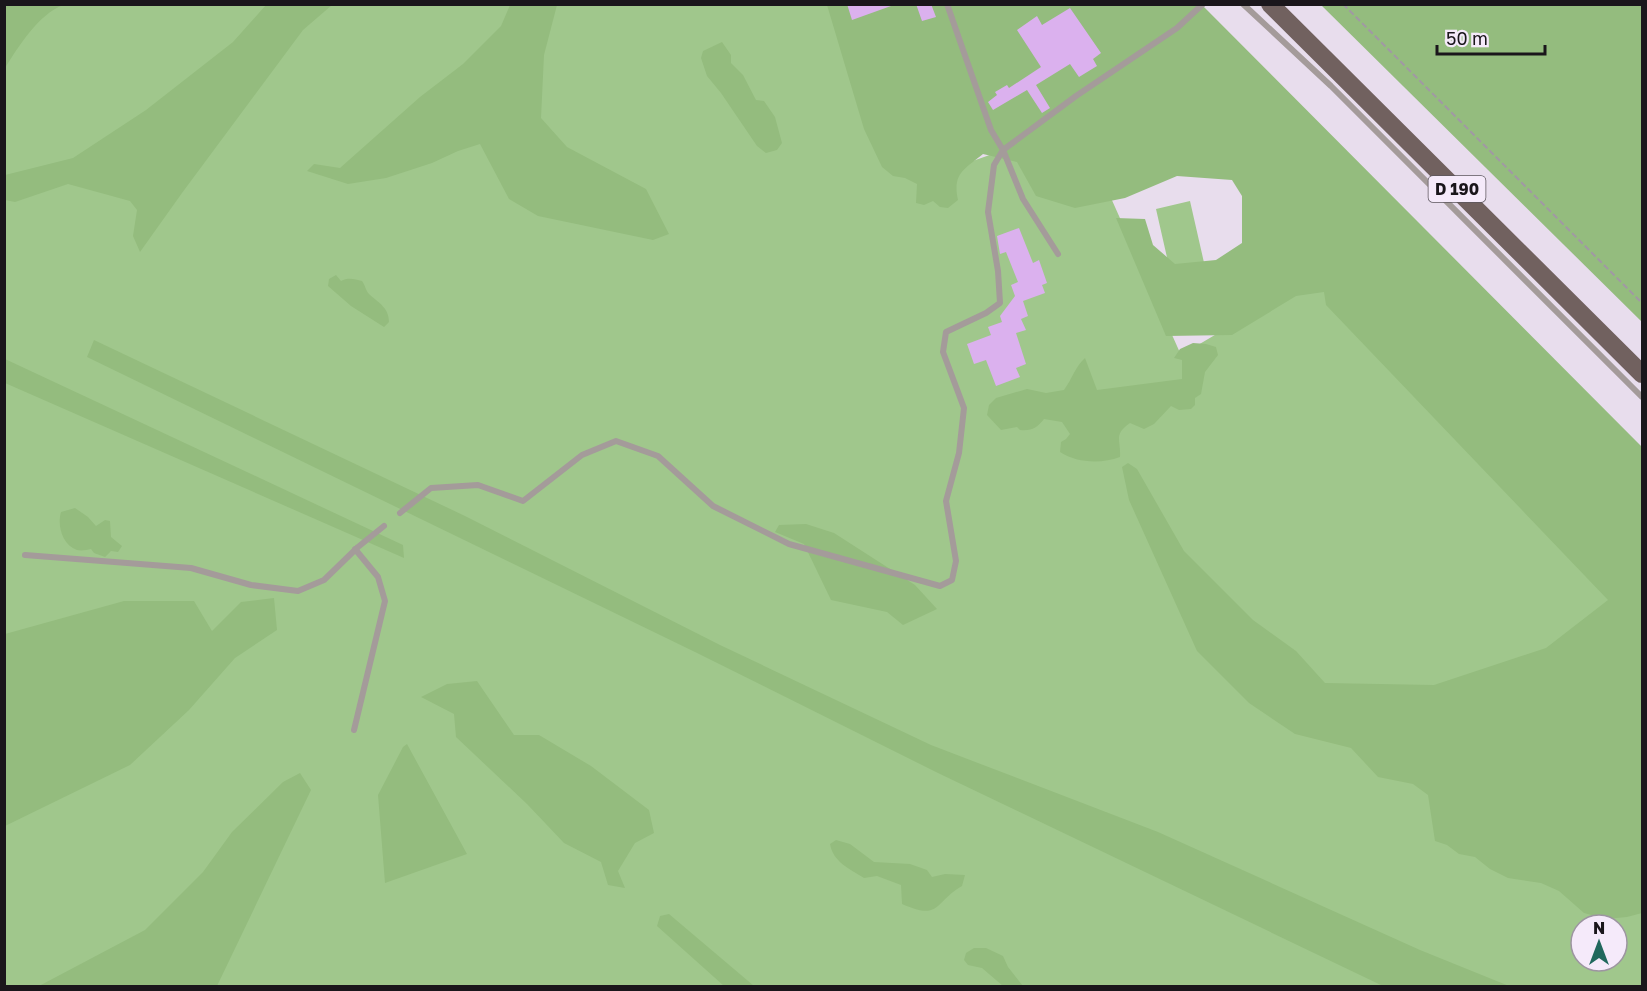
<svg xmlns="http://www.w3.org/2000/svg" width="1647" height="991" viewBox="0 0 1647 991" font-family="'Golos Text',sans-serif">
<rect width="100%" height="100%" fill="#e8dded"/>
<path fill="#a0c78c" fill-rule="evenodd" d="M5,5H838L933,175L1078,124L1181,355L1315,276L1635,593L1642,791V986H5ZM1581,925H1617V961H1581Z
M1190,201L1205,267L1171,275L1156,209Z"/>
<path fill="#94bc7e" d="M5,4L63,5C39,14 18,47 5,68Z
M266,5H332L303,30L182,193L140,252L133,236L137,210L130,201L68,184L15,202L5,200V175L73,158L146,110L233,42Z
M510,5H557L544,55L541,118L567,147L646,189L669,234L653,240L538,216L509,199L480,144L458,151L432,163L386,178L348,184L307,171L314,164L340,168L420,97L463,64L501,26Z
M827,5H1202L1642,447V913L1627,917L1606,919L1584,913L1559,891L1541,883L1508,878L1490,869L1475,857L1459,854L1447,845L1435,841L1428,795L1413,784L1378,777L1351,748L1295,734L1249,703L1197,651L1129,500L1122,467L1128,463L1137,469L1184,551L1253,620L1296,651L1325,683L1434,685L1546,648L1608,600L1326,305L1324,292L1296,296L1232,335L1166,336L1116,218L1145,219L1153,245L1175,264L1216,260L1242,243V196L1232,180L1177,176L1125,198L1075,208L1036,196L1017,162L983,154C965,169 952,173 958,200L948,208L940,207L933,201L924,205L916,203L917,184L905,178L893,176L882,167L864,129Z
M1321,5H1642V322Z
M722,42L731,55V63L743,75L756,100L764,101L775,117L782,143L777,150L766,153L757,146L721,93L707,76L701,58L703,51Z
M336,275L341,281C348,277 355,279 362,281C365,285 366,291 369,294C379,303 389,308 389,322L384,327L351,306L328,286L329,279Z
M94,340L465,516L720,645L931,745L1158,832L1420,950L1509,986H1383L938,773L695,652L87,357Z
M1193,343L1206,344L1216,347L1218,355L1205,372L1201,394L1195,398V405L1191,409L1179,410L1171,406L1154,424L1144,429L1130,423C1113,435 1121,439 1120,457C1101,464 1077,463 1060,452L1061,442L1066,439L1070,434L1062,422L1044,419C1037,428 1032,431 1020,430L1017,427L1001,430L987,415L989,405L996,398L1027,389L1046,393L1064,390C1072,379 1075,367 1085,358L1097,390L1182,379V360L1174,358L1180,349Z
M5,359L403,545L404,558L5,383Z
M75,508L88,517L96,526L105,520L110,521L111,537L122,546L118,552L111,551L105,557L94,553L91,549C87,550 81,551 77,550C62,545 57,525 61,512Z
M806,524L834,533L915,585L937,609L903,625L887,612L831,600L804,544L775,532L779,525Z
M274,598L277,630L235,658L189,710L130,765L5,826V634L124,601H194L212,631L241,602Z
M477,681L514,735H539L591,766L649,810L654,833L635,843L618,871L625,888L608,885L601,862L564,843L527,804L456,737L454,714L421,697L447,684Z
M407,744L467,854L385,883L378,795L403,747Z
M300,773L311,790L217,986H39L145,930L203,872L232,832L283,782Z
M836,840L850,844L874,862L910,864L927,870L932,877L945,874L965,875L962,886C933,903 941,921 902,904L901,885L877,876L864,878C850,869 833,862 830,844Z
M669,914L754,986H724L657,926L660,916Z
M974,948H986L1003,956L1008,967L1023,986H1003L982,968L968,965L964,960L966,953Z"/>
<path fill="#dbb1ee" d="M847,4H891V6L852,20Z
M916,4H931L936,17L922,21Z
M1070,8L1101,53L1093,59L1097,66L1079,77L1070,64L1036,85L1050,108L1042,113L1027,90L993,110L988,102L997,95L995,92L1007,85L1009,88L1041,67L1017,30L1037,16L1042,25Z
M1019,228L1033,263L1039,260L1047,283L1042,285L1045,293L1023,301L1028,316L1021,319L1026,330L1016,333L1026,364L1016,368L1020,377L996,386L986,360L974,364L967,344L991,335L988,327L1002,322L1000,316L1015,296L1011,285L1018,282L1006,252L1000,254L997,236Z"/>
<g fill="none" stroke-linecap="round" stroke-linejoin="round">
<path stroke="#a198a4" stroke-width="2" stroke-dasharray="6 3" stroke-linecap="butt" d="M1343,4L1642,303"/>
<path stroke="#a49b9a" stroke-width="6" d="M947,4L991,130L1003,150L1023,199L1058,254
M1243,4L1331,86L1642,397
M400,513L431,488L478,485L523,501L582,455L616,441L658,456L713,506L789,544L940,586L952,580L956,561L946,501L959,453L964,408L943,352L946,332L986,313L1000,303L998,271L988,212L994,165L1003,150L1076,96L1177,28L1203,4
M25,555L191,568L251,585L298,591L324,580L358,547L384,526
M354,730L385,601L378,577L355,549"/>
<path stroke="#71615f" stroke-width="18" d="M1270,4L1642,374"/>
</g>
<g text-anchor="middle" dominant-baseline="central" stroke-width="4.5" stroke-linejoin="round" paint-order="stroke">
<rect fill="#f5eafa" stroke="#5c565e" stroke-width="1.5" x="1428.5" y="176" width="57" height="26" rx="4.5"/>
<g font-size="16" font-weight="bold" fill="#1a161b">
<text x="1457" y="189">D 190</text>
</g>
</g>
<rect width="1647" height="991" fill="none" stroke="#1a161b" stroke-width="12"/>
<g transform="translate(1599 943)"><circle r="28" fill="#f5eafa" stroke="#9d95a1" stroke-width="1.5"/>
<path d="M0-4.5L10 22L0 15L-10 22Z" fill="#21685d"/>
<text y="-9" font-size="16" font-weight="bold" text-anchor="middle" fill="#1a161b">N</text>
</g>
<path d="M1437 45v9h108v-9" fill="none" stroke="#1a161b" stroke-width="3"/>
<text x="1446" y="45" font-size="18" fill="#1a161b" stroke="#f5eafa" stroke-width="4.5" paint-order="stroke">50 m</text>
</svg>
